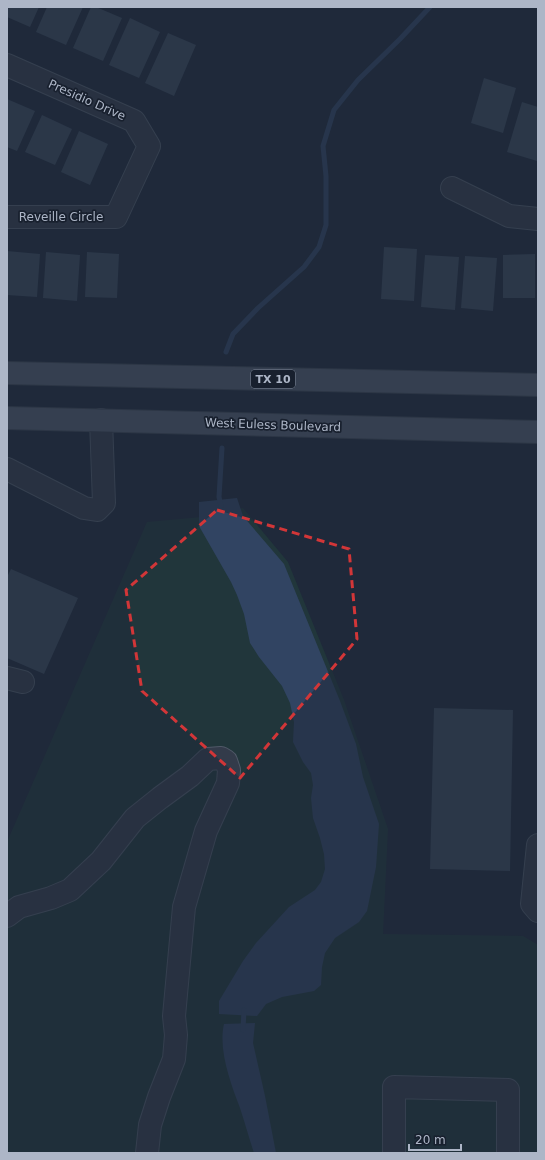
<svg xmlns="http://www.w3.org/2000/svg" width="545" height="1160" viewBox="0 0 545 1160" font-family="'DejaVu Sans',sans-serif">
<rect width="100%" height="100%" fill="#1f293a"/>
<path fill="#21363b" d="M243,508L288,562L344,700L388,829L383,934L523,936L538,945V1153H7V842L147,522L202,517Z"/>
<path fill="#314462" d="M237,498L243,516L284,564L340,701L356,744L363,777L379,824L376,867L367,911L359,922L335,938L325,953L322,967L321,985L314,991L282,997L266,1004L257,1016L219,1014V1001L243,961L256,943L289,907L315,890L321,882L325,869L324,854L320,838L313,818L311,798L313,785L311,773L303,762L293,742L294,722L290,703L282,686L259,657L250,643L244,614L237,595L231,582L199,526V502Z
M255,1023L253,1043L265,1096L276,1153H254C249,1138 245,1123 240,1108C231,1084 218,1050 224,1024Z"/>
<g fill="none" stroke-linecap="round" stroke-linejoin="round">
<path stroke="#314462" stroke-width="5" d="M226,352L233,334L258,308L304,267L319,247L326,225V176L323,146L334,110L358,80L400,39L430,7
M221,506L219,497L222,448
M243,1030L244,1010"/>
</g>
<path fill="#3a475a" d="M7,7H39L30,27L7,17Z
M47,7H83L66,45L36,32Z
M91,7H96L122,18L103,61L73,48Z
M130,18L160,32L139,78L109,65Z
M168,33L196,45L174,96L145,83Z
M484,78L516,88L503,133L471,123Z
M7,99L35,111L17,151L7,147Z
M522,102L538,107V157L537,161L507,152Z
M42,115L72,129L55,165L25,152Z
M79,131L108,144L90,185L61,172Z
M384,247L417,249L414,301L381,299Z
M7,251L40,254L37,297L7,295Z
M46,252L80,255L77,301L43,298Z
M87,252L119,254L117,298L85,297Z
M535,254V298H503V255Z
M425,255L459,257L455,310L421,307Z
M465,256L497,258L493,311L461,308Z
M11,569L78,598L44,674L7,658V577Z
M434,708L513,710L510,871L430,869Z"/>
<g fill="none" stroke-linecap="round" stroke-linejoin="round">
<defs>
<path id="minor" d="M7,65L134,121L149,146L116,217H7
M452,188L509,216L538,219
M7,469L84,508L97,510L104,503L101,420
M7,678L23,682
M538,845L532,904L538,911
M7,916L19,907L51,898L70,890L101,861L135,818L160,798L190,776L208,759L221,758L226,761L229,770L228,783L206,831L184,907L174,1016L176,1035L174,1059L159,1097L150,1125L147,1153
M394,1153V1087L508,1090V1153"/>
<path id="major" d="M7,373L538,385
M7,418L538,432"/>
</defs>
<use href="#minor" stroke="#505968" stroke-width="24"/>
<use href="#major" stroke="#3c4453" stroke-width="24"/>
<use href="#minor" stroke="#333b4a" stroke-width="22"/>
<use href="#major" stroke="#505a6a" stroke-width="22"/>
</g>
<path d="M0 0H545V1160H0ZM217,510L349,549L357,639L240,778L142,691L126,590Z" fill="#1f293a" fill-opacity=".55" fill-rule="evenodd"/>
<path fill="none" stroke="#d23638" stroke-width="3" stroke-dasharray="8 5" stroke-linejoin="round" d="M217,510L349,549L357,639L240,778L142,691L126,590Z"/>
<g text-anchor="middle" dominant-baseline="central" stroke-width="3.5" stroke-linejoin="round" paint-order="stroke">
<rect fill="#18202e" stroke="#808999" stroke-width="1" x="251" y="370" width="44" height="18" rx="3"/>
<g font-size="11" font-weight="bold" fill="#adb6c7">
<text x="273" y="379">TX 10</text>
</g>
<g font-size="12" fill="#adb6c7" stroke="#18202e">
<text transform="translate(87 100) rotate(24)">Presidio Drive</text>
<text x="61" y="217">Reveille Circle</text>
<text transform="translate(273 425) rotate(2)">West Euless Boulevard</text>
</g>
</g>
<rect width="545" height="1160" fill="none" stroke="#adb6c7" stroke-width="16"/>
<path d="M409 1144v6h52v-6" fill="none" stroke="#adb6c7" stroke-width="2"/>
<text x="415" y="1144" font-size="12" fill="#adb6c7" stroke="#18202e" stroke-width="3" paint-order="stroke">20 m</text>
</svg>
